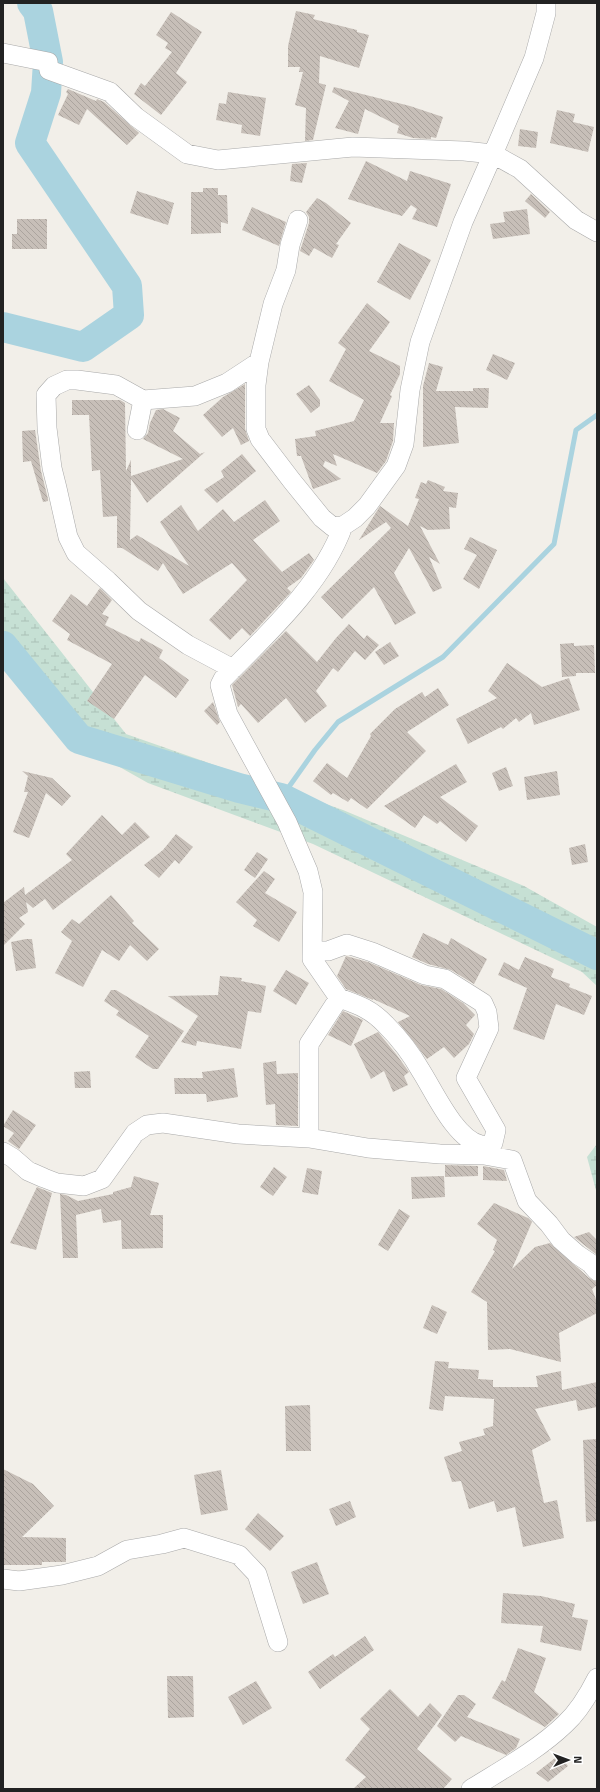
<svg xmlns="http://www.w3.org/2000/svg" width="600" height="1792" viewBox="0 0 600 1792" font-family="'Titillium Web',sans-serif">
<defs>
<pattern id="wetland-marsh" width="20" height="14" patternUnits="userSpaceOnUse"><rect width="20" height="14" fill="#c6e0d4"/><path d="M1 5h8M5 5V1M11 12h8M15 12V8" fill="none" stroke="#aac0b6"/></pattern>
<pattern id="building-back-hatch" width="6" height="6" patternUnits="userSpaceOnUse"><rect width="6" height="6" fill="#c7bfb8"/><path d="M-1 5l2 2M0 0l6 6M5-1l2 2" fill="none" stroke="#aba49e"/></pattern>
</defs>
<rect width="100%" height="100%" fill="#f2efe9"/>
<path fill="url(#wetland-marsh)" d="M3,578L126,734L343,810L524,886L597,927V986L582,972L313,844L148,783L54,730L3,662Z
M597,1144V1194L587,1157Z"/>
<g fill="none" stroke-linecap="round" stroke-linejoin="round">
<path stroke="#aad3df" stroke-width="5" d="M281,798L315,750L338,722L443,657L554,544L576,430L597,415"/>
<path stroke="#aad3df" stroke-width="30" d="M3,327L83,347L129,315L127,286L30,143L46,93L48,62L38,11L32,3
M3,646L79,739L239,788L281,798L597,955"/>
</g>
<path fill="url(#building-back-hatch)" d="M296,11L315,15L313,19L357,30V32L369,35L359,68L320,56L319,83L326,85L313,140L305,141L306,108L295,105L303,72H299L300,67H288V46Z
M171,12L202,32L176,73L187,82L161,115L134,94L141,83L145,86L172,52L165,48L168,43L156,35Z
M334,87L410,106L443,117L436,138L431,137V139L413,138L397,133L399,126L365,109L358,134L335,128L349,101L332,92Z
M68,89L96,101L97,99L104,102L139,133L127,145L87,109L79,125L58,115L68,94L66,92Z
M228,92L266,98L260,136L241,133L242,125L216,120L219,103L226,104Z
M557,110L575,114L573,122L594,127L588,152L550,143Z
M520,129L538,132L536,148L518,146Z
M366,161L407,181L410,171L451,184L437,227L412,219L417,209L411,205L402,216L348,199Z
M307,163L302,183L290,181L292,164Z
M203,188H218V195H227L228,224L221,222V233L191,234V192H203Z
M137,191L174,203L168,225L130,213Z
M531,194L550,212L545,218L525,201Z
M317,198L326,203L351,223L336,244L339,245L332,258L314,248L309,256L300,251L309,223V217L306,212Z
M252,207L286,222L279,246L242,230Z
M527,209L530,234L493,239L490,224L505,222L503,212Z
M17,219H47V249H12V234H17Z
M399,243L431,260L410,300L377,282Z
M367,303L390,322L369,351L400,366V374L390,395L392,396L380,423H394L393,441L386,461L377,473L333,454L337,466L325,461L323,466L341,479L313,489L301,456H297L295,439L316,436L315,431L354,421L364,400L329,381L346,349L338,343Z
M493,354L515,363L507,380L486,370Z
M429,363L443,367L436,391H473V388H489L488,408L455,407L459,443L423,447V386Z
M245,384V429L249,441L241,445L233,428L222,437L203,415L223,397Z
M309,385L320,400V406L311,413L296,394Z
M72,400H120L125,403L126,471L131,460V476L183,459L143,439L148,433L150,423L156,410L163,409L180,418L173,431L200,454L205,452L147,503L131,479L130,540L137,535L189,566L160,522L181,505L198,531L223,509L234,522L265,500L280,521L253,540L282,572L309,553L314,560L301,578L287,588L291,592L250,636L242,628L230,640L209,620L247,580L232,563L183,594L163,563L158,571L122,548H117V516L103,517L100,470L92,471L89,415H72Z
M35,430L41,471L48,499V501L43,502L31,461L23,462L22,431Z
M242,454L256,471L217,503L204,490L224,477L221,471Z
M428,480L445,487L443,491L458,493L456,508L449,507L450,529L428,530L420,526L440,564L429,557L442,588L433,592L409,548L394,573L416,613L395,625L374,587L342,619L321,597L391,528L386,522L359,540L380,506L408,526L419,499L415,498L421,482L426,484Z
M470,537L497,550L479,589L463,579L477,555L464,549Z
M100,588L112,600L102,614L109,617L105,625L139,642L141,638L163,650L159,658L189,680L176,698L145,675L114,719L87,701L112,664L67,640L70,634L52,621L71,594L87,606Z
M349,624L364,639L367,635L379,645L365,660L355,651L338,672L333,668L316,691L327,706L305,723L286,698L258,723L241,704L238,707L232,685L286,631L317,662L336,638Z
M390,642L399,656L384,665L375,652Z
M574,643V646L594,645L595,673H576V676L562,677L560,644Z
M507,663L542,687L569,678L580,710L534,725L531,713L519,722L516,718L503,729L501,727L468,744L456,719L497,698L488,691Z
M438,688L449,705L407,732L426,751L367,809L351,798L348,802L333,793L331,795L313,781L327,763L347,778L371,736L370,734L395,709L422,692L425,697Z
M213,702L220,722L217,725L204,711Z
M456,764L467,782L440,797L478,826L466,842L440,821L437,824L424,815L415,828L384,806Z
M506,767L513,786L499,791L492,773Z
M22,771L52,778L71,796L62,806L46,793L29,838L13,832L28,792H24L28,776Z
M557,771L560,795L527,800L524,777Z
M102,815L122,835L135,822L150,837L53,910L45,899L33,908L26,902L28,912L19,918L25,924L3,946V903L24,887L25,895L72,860L66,854Z
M176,834L193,847L179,864L175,860L159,878L144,865L163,850Z
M585,844L588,862L572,865L569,848Z
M257,852L268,859L255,878L244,870Z
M264,871L275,879L265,893L297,912L279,942L253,926L257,920L236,902Z
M111,895L134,921L132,923L159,949L147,961L130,945L119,961L102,950L83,987L55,973L72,941L61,932L72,919L79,924Z
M423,933L448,945L451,938L487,959L474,984L451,970L428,964L412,957Z
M26,939H32L36,968L16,971L11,942Z
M346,956L368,962L421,985L441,989L463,1003L475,1015L466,1025L474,1034L469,1044L454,1058L444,1047L427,1059L398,1022L410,1016L373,999V1000L346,989L337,976Z
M525,957L554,969L551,977L570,984L569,987L592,996L584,1015L556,1004L544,1040L513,1029L527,988L498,975L504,962L519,970Z
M286,970L309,983L296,1005L273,991Z
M220,976L242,978L241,981L266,986L261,1013L248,1011L241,1049L197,1041L196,1046L181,1042L198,1016L168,996L218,995Z
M111,990H116L184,1031L158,1069H153L135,1057L149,1036L116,1015L119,1011L104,1001Z
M343,1011L363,1020L351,1046L328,1035Z
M378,1032L396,1054L409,1072L404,1076L408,1085L393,1092L384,1071L371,1079L354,1044Z
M276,1061L277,1074L298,1073V1126L276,1125L275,1104L266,1105L263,1063Z
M234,1068L238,1097L207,1102L206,1094H175L174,1078H203L202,1072Z
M90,1071L91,1088H75L74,1072Z
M13,1110L36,1125L19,1149L8,1141L14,1133L3,1126Z
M445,1165L478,1166V1176L445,1177Z
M483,1166L504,1170L507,1181L483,1180Z
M274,1167L287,1177L273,1196L260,1187Z
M307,1168L322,1171L318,1195L302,1192Z
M134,1176L159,1183L150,1215H163V1248L122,1249L121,1220L103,1223L101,1209L76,1215L78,1258H63L60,1194L66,1195L78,1201L113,1194V1192L131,1187Z
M444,1176L445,1197L412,1199L411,1177Z
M37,1187L52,1193L36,1250L10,1243Z
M494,1203L528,1218L532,1222L512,1269L535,1247L550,1243L589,1278L597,1282V1285L592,1289L597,1302V1313L559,1333L561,1362L510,1349L488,1350L487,1302L471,1292L495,1251L493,1250L497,1240L477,1224Z
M399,1209L410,1216L388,1251L378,1245Z
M589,1232L597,1240V1255L574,1237Z
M432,1305L447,1312L437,1334L423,1328Z
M435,1361L449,1362L448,1368L479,1370L478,1379L493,1380V1387H538L536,1376L561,1371L562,1390L597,1382V1407L578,1411L576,1400L535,1409L551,1440L532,1450L544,1503L557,1500L564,1538L523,1547L515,1507L497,1512L494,1501L469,1509L461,1481L452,1482L444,1457L462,1451L459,1442L485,1435L483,1429L493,1426L494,1399L445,1396L443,1411L429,1409Z
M310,1405L311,1451H286L285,1406Z
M597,1439V1521L586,1522L583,1440Z
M3,1469L33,1484L54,1506L22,1537L66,1538V1562H42V1565H3Z
M221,1470L228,1510L201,1515L194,1475Z
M350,1501L356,1517L336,1526L329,1509Z
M258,1513L284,1536L270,1551L245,1529Z
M317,1562L329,1594L303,1604L291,1572Z
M503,1593L541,1596L575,1604L572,1617L588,1620L581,1651L540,1642L543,1626L501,1623Z
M365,1636L374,1650L320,1689L308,1672L333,1654L335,1657Z
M518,1648L546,1658L534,1692L559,1714L545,1727L492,1698L502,1680L505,1682Z
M167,1676H193L194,1717L168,1718Z
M256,1681L272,1708L243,1725L228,1697Z
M390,1689L418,1717L430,1703L442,1715L417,1749L452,1779L443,1789H353L366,1777L345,1760L370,1729L360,1719Z
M458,1695H464L476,1704L467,1717L520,1739L516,1748L506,1755L461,1736L455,1742L437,1726Z
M559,1755L568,1766L548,1782L536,1773Z"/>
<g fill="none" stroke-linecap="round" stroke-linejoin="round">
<defs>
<path id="minor" d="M3,53L48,62L49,70L110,92L136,117L187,154L218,160L353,147L464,151L493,154L534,58L546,13V3
M298,220L290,245L286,270L273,304L259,362L256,385V429L260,439L292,481L322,518L333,527L343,526L355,518L367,506L396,466L404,444L410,390L420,342L463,222L493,154L520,169L576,220L597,232
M143,400L116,385L77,380H67L54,386L46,395L47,428L52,468L57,488L68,537L76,553L108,581L139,611L188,645L233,669
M137,430L143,400L195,396L227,383L259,362
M312,951H328L347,944L372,952L425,975L445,979L483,1003L487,1012L489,1028L466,1078L496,1130L493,1143C489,1144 484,1146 481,1145C455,1139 434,1091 421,1071C412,1055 399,1038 386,1025C371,1009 359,1005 339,998
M309,1138L368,1148L440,1154L484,1155L512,1160L527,1201L549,1224L561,1240L578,1255L590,1263L597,1271
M3,1152L13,1158L28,1171L44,1178L57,1183L84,1186L102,1179L135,1133L147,1125L163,1123L238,1134L309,1138V1044L339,998L312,959L313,892L308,871L287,822L228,714L220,685L223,679C266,635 322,585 343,526
M3,1579L19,1581L62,1575L98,1566L127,1550L162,1544L184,1538L239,1555L257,1574L278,1642
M471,1789C503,1769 538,1750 565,1724C578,1712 589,1694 597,1678"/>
</defs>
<use href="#minor" stroke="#a9a9a9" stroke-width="20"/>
<use href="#minor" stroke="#fff" stroke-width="19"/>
</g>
<rect width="600" height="1792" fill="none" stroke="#222222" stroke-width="8"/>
<g transform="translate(568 1760) rotate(89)" stroke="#ffffff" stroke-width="3" paint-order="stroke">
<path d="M0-3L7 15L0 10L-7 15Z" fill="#222222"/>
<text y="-6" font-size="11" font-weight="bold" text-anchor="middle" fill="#222222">N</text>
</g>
</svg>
